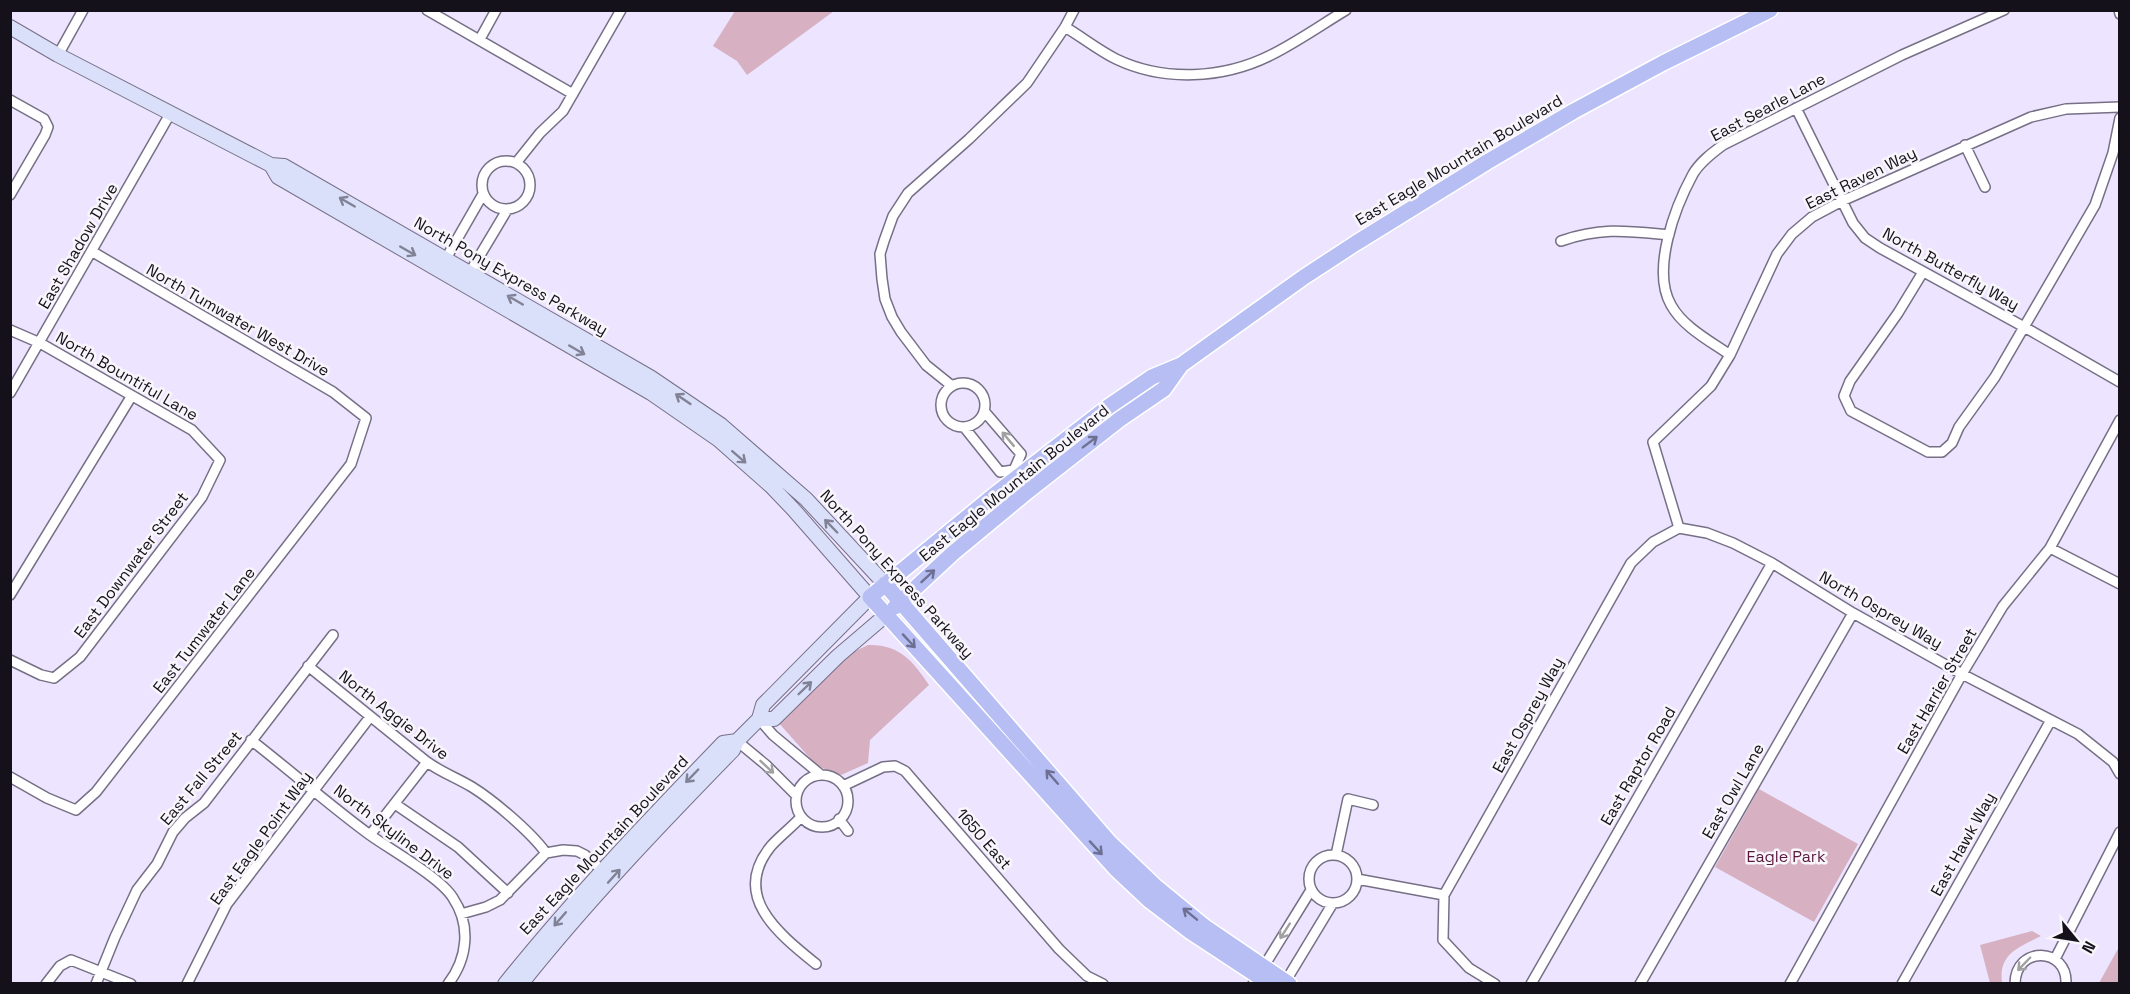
<svg xmlns="http://www.w3.org/2000/svg" width="2130" height="994" viewBox="0 0 2130 994" font-family="'Space Grotesk',sans-serif">
<rect width="100%" height="100%" fill="#ede5ff"/>
<path fill="#d7b0c2" d="M735,11V10L834,11L747,75L737,61L713,46Z
M868,645C899,644 913,661 929,685L870,740L868,763L841,775L817,766L777,721L851,653Z
M1759,789L1858,844L1814,922L1715,867Z
M2032,931L2041,936C2020,947 1998,953 2002,983H1990L1980,945Z
M2119,947V983H2099Z"/>
<g fill="none" stroke-linecap="round" stroke-linejoin="round">
<defs>
<path id="street" d="M427,10L573,94
M2119,10L2120,14
M1065,27C1082,37 1098,50 1116,59C1164,82 1223,79 1271,55C1297,42 1321,25 1346,10
M480,39L496,10
M58,55L83,10
M10,100L44,119L48,127L45,135L10,195
M1796,108L1853,223L1865,238L1880,248L2026,328L2120,382
M1965,145L1985,187
M482 185a24 24 0 1 1 48 0a24 24 0 1 1-48 0Z
M516,163L540,133L563,111L621,10
M1561,241C1602,227 1627,231 1669,235
M444,262L483,194
M1923,272L1898,313L1850,381L1844,396L1851,411L1928,452H1942L1952,443L1959,427L1995,377L2095,205L2113,153L2120,118
M467,277L507,210
M10,330L40,343L192,430L220,460L202,497L80,657L54,678L41,675L10,660
M1730,355C1710,341 1683,327 1671,305C1651,270 1675,207 1693,174C1700,162 1712,153 1723,145L1902,55L2004,10
M941 405a22 22 0 1 1 44 0a22 22 0 1 1-44 0Z
M952,386L926,365L901,332L892,317L885,299L882,279L880,254L884,241L893,216L908,193L969,139L1027,83L1065,27L1074,10
M10,393L170,114
M984,411L1021,454L1014,470
M964,427L1000,472L1014,470
M1679,528L1653,442L1711,386L1730,355L1777,254L1792,234L1812,217L1842,201L2031,117L2066,109L2120,107
M1679,528L1707,533L1733,543L1772,563L1853,613L1962,674L2078,734L2113,762L2120,774
M2050,548L2120,584
M10,595L131,397
M308,666L427,762C441,772 457,778 472,787C493,800 531,832 546,853
M759,719L773,735L821,775
M251,740C291,771 329,805 370,835C391,850 441,878 453,898C471,925 468,958 448,984
M737,741L766,765L796,795
M796 801a26 26 0 1 1 52 0a26 26 0 1 1-52 0Z
M10,777L47,798L76,810L96,792L351,464L366,418L333,392L93,252
M843,786L883,767L895,766L905,771L1059,949L1087,976L1103,984
M395,804L458,847L508,893
M801,817C792,827 780,836 771,846C730,896 779,934 816,964
M839,819L848,831
M370,835L427,762
M1309 879a24 24 0 1 1 48 0a24 24 0 1 1-48 0Z
M1336,855L1348,799L1373,805
M1357,879L1444,895
M461,914L486,907L500,900L546,853L563,850L577,851L585,855L603,871
M2055,959L2120,832
M46,984L60,966L71,960L131,984
M96,984L115,937L137,890L157,864L173,832L185,818L204,803L333,635
M187,984L227,904L370,717
M1253,984L1311,890
M1284,984L1333,903
M1495,984L1469,968L1443,940L1444,895L1631,563L1653,542L1679,528
M1531,984L1772,563
M1640,984L1853,613
M1790,984L1962,674L2003,606L2050,548L2120,420
M1902,984L2051,720
M2015,984C2015,945 2068,947 2066,984"/>
<path id="secondary" d="M10,27L58,55L271,165L284,166L650,377L721,425L806,499L885,584
M271,165L278,177L651,393L719,440L771,486L793,509L870,597L763,705L759,719L737,741L733,750C660,825 587,901 521,984
M759,719H774L838,656L886,615
M505,984C573,899 648,821 723,743L737,741"/>
<path id="primary" d="M885,584L1109,842L1155,886L1205,927L1289,984
M895,607L953,553L1028,491L1120,419L1164,389L1181,365
M1270,984L1191,932L1149,900L1116,869L870,597L993,496L1108,407L1152,377L1181,365L1304,277L1356,243L1487,162L1574,111L1663,63L1770,10"/>
</defs>
<use href="#street" stroke="#766f85" stroke-width="12"/>
<use href="#secondary" stroke="#766f85" stroke-width="16"/>
<use href="#primary" stroke="#fff" stroke-width="18"/>
<use href="#street" stroke="#fff" stroke-width="9"/>
<use href="#secondary" stroke="#dadffa" stroke-width="14"/>
<use href="#primary" stroke="#b6bef4" stroke-width="15"/>
</g>
<defs><path id="oneway-shaft" d="M-6 0H5M1.5-3L5.5 0L1.5 3" fill="none" stroke-width="1.6" stroke-linecap="round" stroke-linejoin="round" transform="scale(1.5)"/></defs>
<g stroke="#818295">
<use href="#oneway-shaft" transform="translate(347 202) rotate(-150)"/>
<use href="#oneway-shaft" transform="translate(408 251) rotate(30)"/>
<use href="#oneway-shaft" transform="translate(515 300) rotate(-150)"/>
<use href="#oneway-shaft" transform="translate(577 350) rotate(30)"/>
<use href="#oneway-shaft" transform="translate(683 399) rotate(-146)"/>
<use href="#oneway-shaft" transform="translate(739 457) rotate(41)"/>
<use href="#oneway-shaft" transform="translate(831 526) rotate(-134)"/>
<use href="#oneway-shaft" transform="translate(805 688) rotate(-44)"/>
<use href="#oneway-shaft" transform="translate(692 776) rotate(134)"/>
<use href="#oneway-shaft" transform="translate(614 876) rotate(-48)"/>
<use href="#oneway-shaft" transform="translate(560 919) rotate(131)"/>
</g>
<g stroke="#a1a0a3">
<use href="#oneway-shaft" transform="translate(1008 439) rotate(-130)"/>
<use href="#oneway-shaft" transform="translate(767 767) rotate(43)"/>
<use href="#oneway-shaft" transform="translate(1285 931) rotate(123)"/>
<use href="#oneway-shaft" transform="translate(2024 964) rotate(134)"/>
</g>
<g stroke="#6d7092">
<use href="#oneway-shaft" transform="translate(1090 442) rotate(-37)"/>
<use href="#oneway-shaft" transform="translate(928 576) rotate(-43)"/>
<use href="#oneway-shaft" transform="translate(909 641) rotate(47)"/>
<use href="#oneway-shaft" transform="translate(1052 777) rotate(-131)"/>
<use href="#oneway-shaft" transform="translate(1096 848) rotate(47)"/>
<use href="#oneway-shaft" transform="translate(1190 914) rotate(-141)"/>
</g>
<g text-anchor="middle" dominant-baseline="central" stroke-width="5" stroke-linejoin="round" paint-order="stroke">
<g font-size="16" fill="#14111a" stroke="#f8f6fb">
<text transform="translate(1768 107) rotate(-28)">East Searle Lane</text>
<text transform="translate(1459 160) rotate(-31)">East Eagle Mountain Boulevard</text>
<text transform="translate(1861 178) rotate(-26)">East Raven Way</text>
<text transform="translate(78 246) rotate(-60)">East Shadow Drive</text>
<text transform="translate(1951 269) rotate(29)">North Butterfly Way</text>
<text transform="translate(511 276) rotate(30)">North Pony Express Parkway</text>
<text transform="translate(238 320) rotate(30)">North Tumwater West Drive</text>
<text transform="translate(127 376) rotate(30)">North Bountiful Lane</text>
<text transform="translate(1014 483) rotate(-39)">East Eagle Mountain Boulevard</text>
<text transform="translate(131 565) rotate(-53)">East Downwater Street</text>
<text transform="translate(897 574) rotate(48)">North Pony Express Parkway</text>
<text transform="translate(1881 610) rotate(30)">North Osprey Way</text>
<text transform="translate(204 630) rotate(-52)">East Tumwater Lane</text>
<text transform="translate(1937 691) rotate(-60)">East Harrier Street</text>
<text transform="translate(394 715) rotate(38)">North Aggie Drive</text>
<text transform="translate(1528 715) rotate(-61)">East Osprey Way</text>
<text transform="translate(1638 766) rotate(-60)">East Raptor Road</text>
<text transform="translate(201 778) rotate(-50)">East Fall Street</text>
<text transform="translate(1733 791) rotate(-60)">East Owl Lane</text>
<text transform="translate(394 832) rotate(37)">North Skyline Drive</text>
<text transform="translate(261 838) rotate(-54)">East Eagle Point Way</text>
<text transform="translate(984 839) rotate(49)">1650 East</text>
<text transform="translate(1963 844) rotate(-61)">East Hawk Way</text>
<text transform="translate(604 845) rotate(-47)">East Eagle Mountain Boulevard</text>
</g>
<g font-size="16" fill="#59193e" stroke="#f8f6fb">
<text x="1786" y="856">Eagle Park</text>
</g>
</g>
<rect width="2130" height="994" fill="none" stroke="#14111a" stroke-width="24"/>
<g transform="translate(2076 940) rotate(120)" stroke="#f8f6fb" stroke-width="4.5" paint-order="stroke">
<path d="M0-4.5L10 22L0 15L-10 22Z" fill="#14111a"/>
<text y="-9" font-size="16" font-weight="bold" text-anchor="middle" fill="#14111a">N</text>
</g>
</svg>
